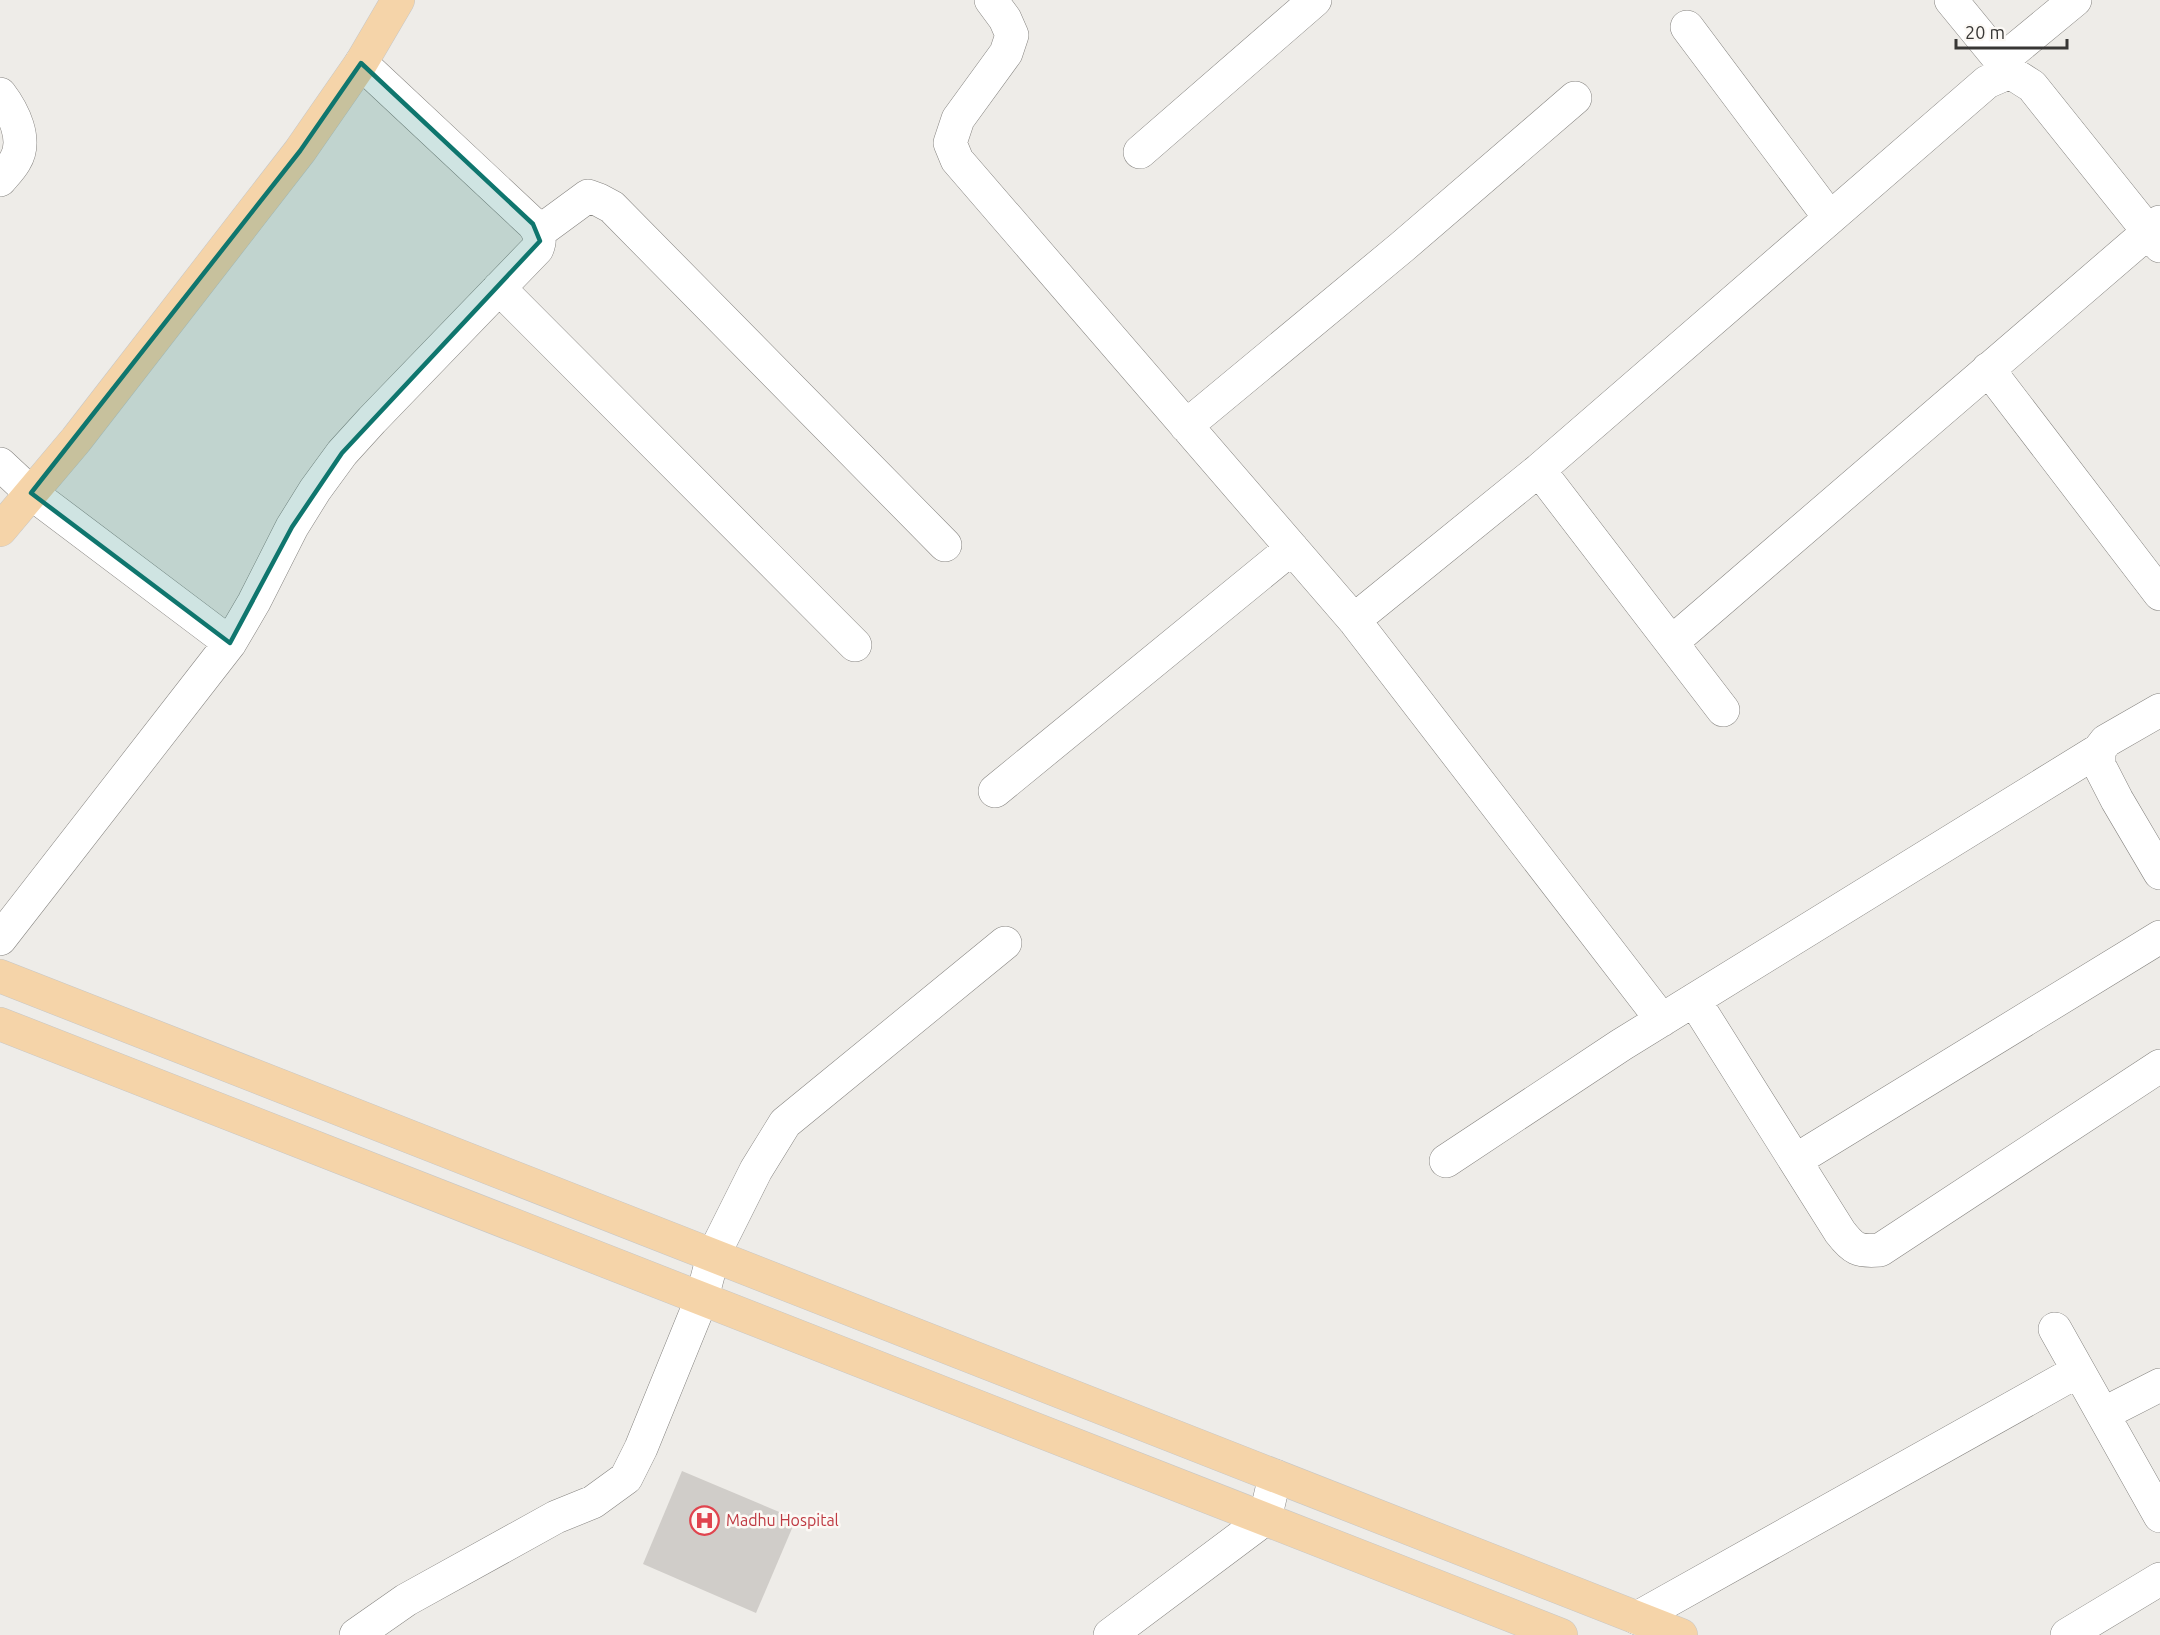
<svg xmlns="http://www.w3.org/2000/svg" width="2160" height="1635" viewBox="0 0 2160 1635" font-family="Ubuntu,sans-serif">
<rect width="100%" height="100%" fill="#eeece8"/>
<path fill="#d0cdc9" d="M682,1471L796,1519L756,1613L643,1564Z"/>
<g fill="none" stroke-linecap="round" stroke-linejoin="round">
<defs>
<path id="minor" d="M991,0L1005,19L1012,35L1006,53L958,119L950,143L957,160L1354,620L1662,1020
M1951,0L2010,72
M1687,27L1830,218
M2001,61L2075,0
M0,94C13,111 28,140 15,161C11,168 5,174 0,180
M1140,152L1315,0
M539,232L588,196L599,200L612,207L945,545
M499,288L855,645
M1988,369L2160,594
M1186,426L1402,247L1575,98
M0,464L31,493L230,643
M1539,470L1723,710
M1354,620L1539,470L1987,82L2010,72L2032,86L2160,246
M1672,642L2160,222
M2160,710L2106,741L2099,750V765L2117,800L2160,873
M995,791L1292,548
M0,939L230,643L254,602L292,527L315,490L342,453L372,420L537,249C541,239 540,233 533,224L361,63
M1694,1000L1840,1232C1853,1249 1858,1252 1880,1250L2160,1066
M1796,1160L2160,937
M1446,1161L1621,1045L2099,750
M2055,1329L2160,1516
M2103,1414L2160,1385
M1637,1618L2078,1371
M356,1635L406,1600L556,1517L593,1502L626,1478L641,1448L702,1298L713,1256L756,1170L785,1123L1005,943
M1110,1635L1265,1519L1275,1476
M2067,1635L2160,1579"/>
<path id="major" d="M0,530L76,440L300,151L361,63L398,0
M0,976L1681,1635
M0,1024L1561,1635"/>
</defs>
<use href="#minor" stroke="#868480" stroke-width="34"/>
<use href="#major" stroke="#c7c7c6" stroke-width="34"/>
<use href="#minor" stroke="#fff" stroke-width="33"/>
<use href="#major" stroke="#f5d4a9" stroke-width="33"/>
</g>
<path fill="#0f766e" fill-opacity="0.2" stroke="#0f766e" stroke-width="4.5" stroke-linejoin="round" d="M361,63L533,224L540,241L342,453L292,527L230,643L31,493L300,151Z"/>
<defs>
<symbol id="hospital-ring" viewBox="-11 -11 22 22"><circle r="9.5" fill="#fcf9f5" stroke="#e0444e" stroke-width="1.5"/><path d="M-5-5h3v3.5h4V-5h3V5h-3V1.5h-4V5h-3Z" fill="#e0444e"/></symbol>
</defs>
<g fill-rule="evenodd">
<use href="#hospital-ring" x="688" y="1504" width="33" height="33"/>
</g>
<g text-anchor="middle" dominant-baseline="central" stroke-width="5" stroke-linejoin="round" paint-order="stroke">
<g font-size="16" fill="#be3a42" stroke="#fcf9f5" text-anchor="start">
<text x="726" y="1520">Madhu Hospital</text>
</g>
</g>
<path d="M1956 39v9h111v-9" fill="none" stroke="#383735" stroke-width="3"/>
<text x="1965" y="39" font-size="18" fill="#383735" stroke="#fcf9f5" stroke-width="4.5" paint-order="stroke">20 m</text>
</svg>
